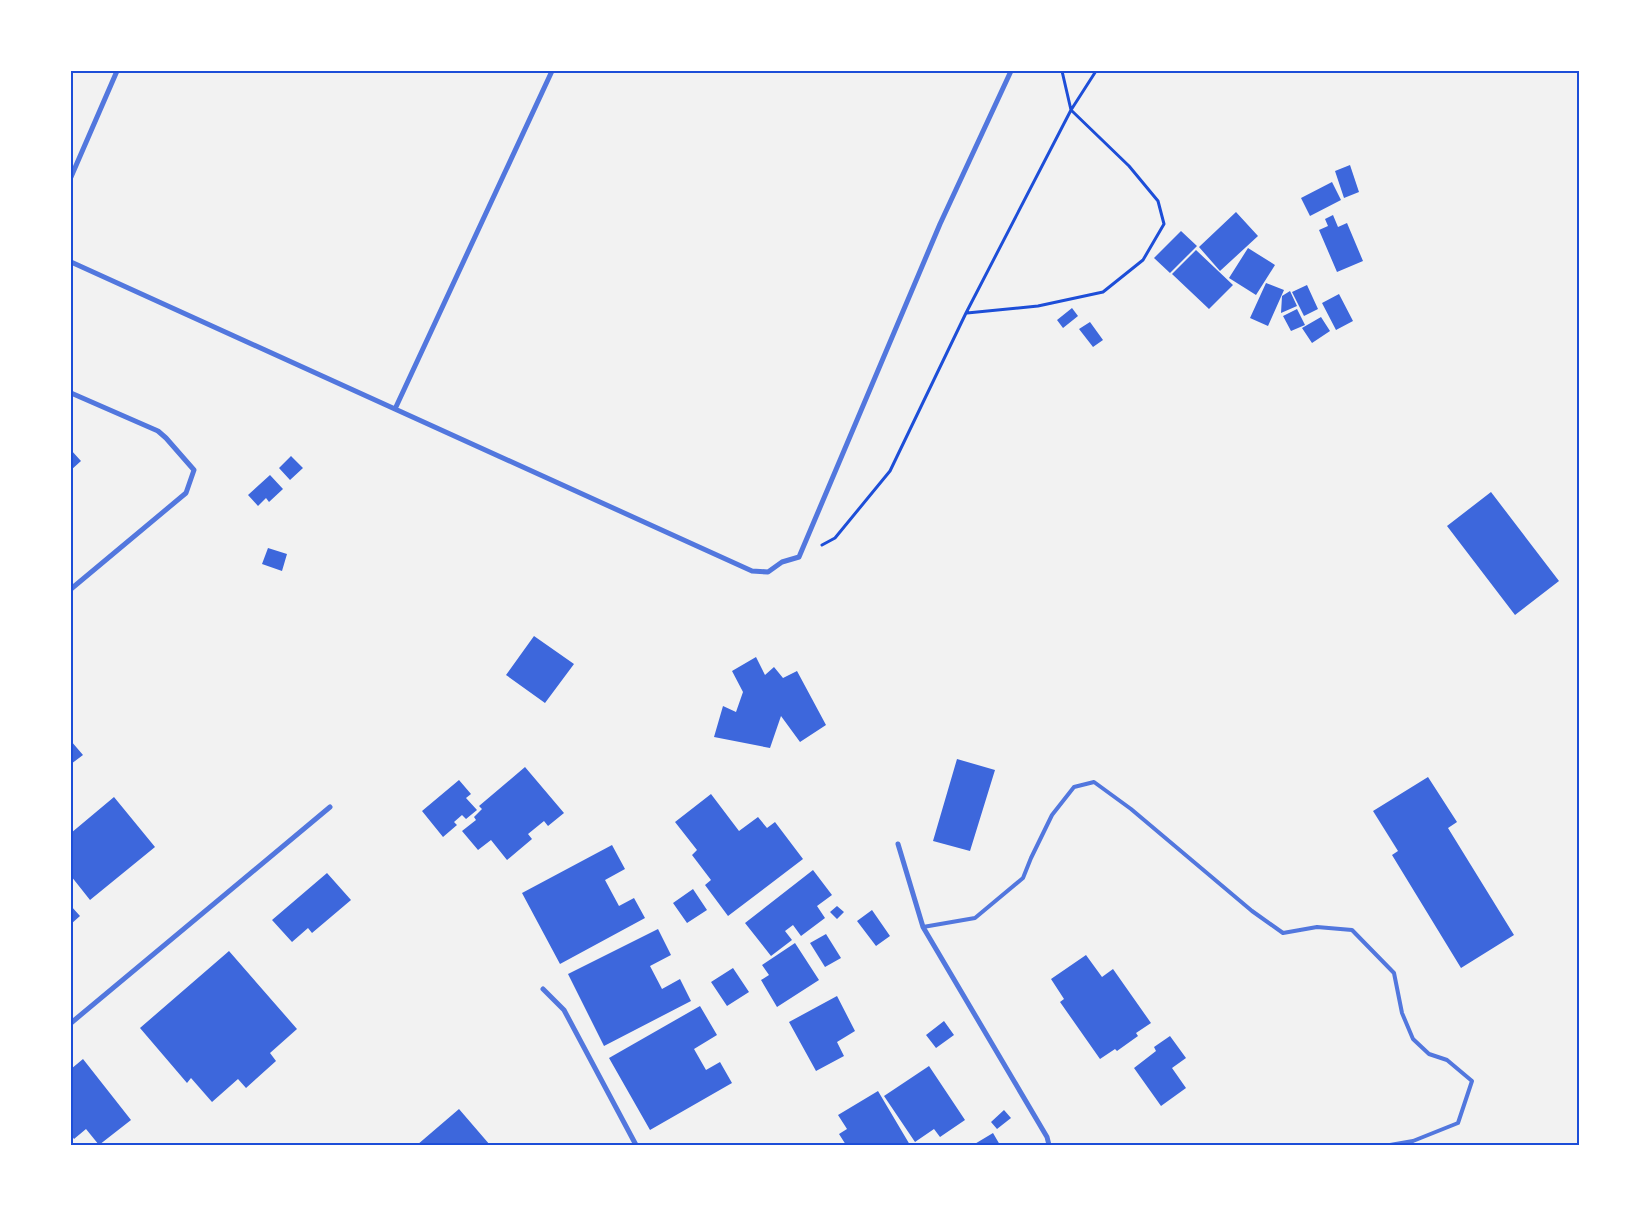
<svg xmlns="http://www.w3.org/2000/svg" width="1650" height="1216" viewBox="0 0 1650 1216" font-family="'Asap Condensed',sans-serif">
<rect width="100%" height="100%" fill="#f2f2f2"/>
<path fill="#3d67dc" d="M1350,165L1359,192L1344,198L1335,171Z
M1332,182L1341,200L1310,216L1301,198Z
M1236,212L1258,236L1220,271L1199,247Z
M1333,215L1338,227L1347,223L1363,261L1337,272L1319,230L1328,226L1325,219Z
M1181,231L1197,246L1170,273L1154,258Z
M1248,248L1275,265L1256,295L1229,278Z
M1196,250L1233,285L1209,309L1172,274Z
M1266,283L1284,290L1268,326L1250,318Z
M1307,285L1318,309L1304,316L1292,292Z
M1290,291L1297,306L1281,313L1282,296Z
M1339,294L1353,321L1336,330L1322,303Z
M1072,308L1078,316L1063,328L1057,320Z
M1297,309L1305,325L1291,331L1283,316Z
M1321,317L1330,331L1312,343L1302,328Z
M1090,322L1103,340L1093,347L1079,329Z
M71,450L81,461L71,470Z
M291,456L303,468L290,480L279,468Z
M270,475L283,489L269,502L266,498L258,506L248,495Z
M1491,492L1559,581L1515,615L1447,526Z
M268,548L287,554L282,571L262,564Z
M534,636L574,664L545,703L506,675Z
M756,657L765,675L774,667L783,678L797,671L826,725L800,742L781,716L770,748L714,737L723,706L736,712L743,692L732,671Z
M71,741L83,755L71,764Z
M957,759L995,770L970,851L933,841Z
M525,767L564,813L548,826L544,821L528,834L532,839L507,860L491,840L478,850L462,831L476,820L474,817L482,809L479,806Z
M1428,777L1457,822L1448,828L1514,935L1461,968L1392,855L1398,851L1373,811Z
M459,780L471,794L466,798L477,810L466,819L462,815L454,822L457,825L443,837L422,811Z
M711,794L739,831L758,817L767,828L775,822L803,859L728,916L705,885L711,880L692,855L697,850L675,822Z
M114,797L155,847L90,900L71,876V833Z
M612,845L625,869L605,880L619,906L634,898L645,918L560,964L522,893Z
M813,870L832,895L817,906L825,918L801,936L793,925L785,931L792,940L771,956L745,923Z
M327,873L351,900L312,933L308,928L292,942L272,920Z
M693,889L707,910L687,923L673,903Z
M71,906L80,916L71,924Z
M837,906L844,912L837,919L830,912Z
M872,910L890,936L876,946L857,921Z
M658,929L671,955L650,966L662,989L680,979L691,1001L604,1046L568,974Z
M826,934L841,958L825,967L810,943Z
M795,943L819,980L777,1007L761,980L769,975L762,965Z
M229,951L297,1029L270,1053L276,1061L246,1088L238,1079L212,1102L191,1078L187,1083L140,1028Z
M1086,955L1102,977L1113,969L1151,1023L1136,1033L1138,1036L1117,1051L1115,1049L1100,1059L1060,1002L1064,999L1051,979Z
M733,968L749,992L727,1006L711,982Z
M837,996L855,1031L837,1042L844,1056L816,1071L789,1022Z
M700,1006L717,1035L694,1049L706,1070L720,1062L732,1083L650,1130L609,1058Z
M944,1021L954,1035L936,1048L926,1035Z
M1170,1036L1186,1058L1172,1068L1186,1088L1161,1106L1134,1068L1156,1051L1154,1047Z
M83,1059L131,1120L99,1145L86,1129L74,1139L71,1135V1069Z
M929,1066L965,1120L940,1137L934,1129L915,1142L884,1096Z
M878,1091L910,1145H846L839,1134L847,1129L838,1115Z
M459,1109L490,1145H417Z
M1004,1110L1011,1118L997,1129L991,1122Z
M993,1133L1000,1145H973Z"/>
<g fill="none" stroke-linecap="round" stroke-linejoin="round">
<path stroke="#1d4ed8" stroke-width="3" d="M967,313L1038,306L1103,292L1143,260L1164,224L1158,201L1129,166L1071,110L1062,71
M822,545L835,538L890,471L966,313L1071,110L1096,71"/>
<path stroke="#5277de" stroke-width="4" d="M923,927L975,918L1023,878L1031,858L1052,815L1074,787L1094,782L1131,809L1252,911L1283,933L1317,927L1352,930L1394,973L1402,1013L1413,1039L1429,1054L1447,1060L1472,1081L1458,1123L1413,1141L1390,1145"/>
<path stroke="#5277de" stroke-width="5" d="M71,177L117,71
M71,262L752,571L768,572L782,562L799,557L940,224L1011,71
M71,393L158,431L166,438L194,470L186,493L71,589
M395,409L552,71
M898,844L923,927L1047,1137L1049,1145
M543,989L564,1010L636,1145
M71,1023L330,807"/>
</g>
<rect width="1650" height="1216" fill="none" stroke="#ffffff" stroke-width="145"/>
<rect x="72" y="72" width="1506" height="1072" fill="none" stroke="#1d4ed8" stroke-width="2"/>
</svg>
